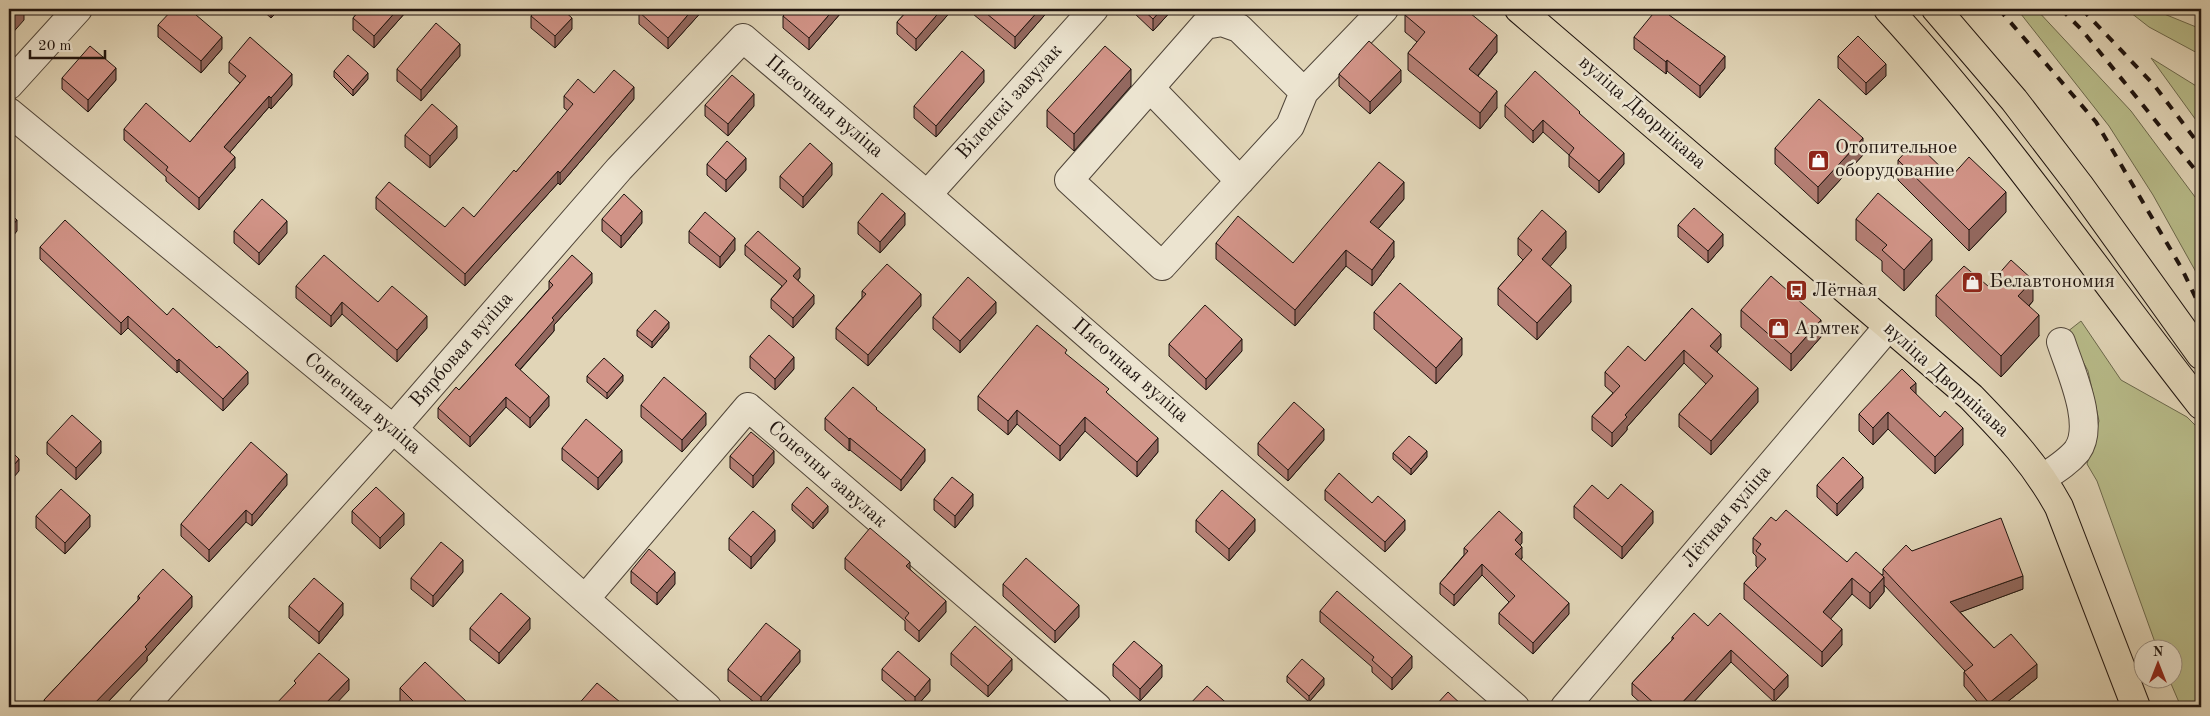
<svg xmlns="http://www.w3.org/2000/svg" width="2210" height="716" viewBox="0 0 2210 716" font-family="'Old Standard TT',serif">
<rect width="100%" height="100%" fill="#e1d5b7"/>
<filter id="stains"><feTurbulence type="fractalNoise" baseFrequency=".004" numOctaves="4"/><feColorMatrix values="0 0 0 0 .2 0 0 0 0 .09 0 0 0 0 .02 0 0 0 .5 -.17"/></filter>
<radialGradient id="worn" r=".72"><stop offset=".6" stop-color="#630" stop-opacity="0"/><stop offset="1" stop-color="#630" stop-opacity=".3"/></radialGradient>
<path fill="#b8bc8a" stroke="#6b684c" d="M2017,9H2036L2131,111L2201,205V281L2153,195L2109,126Z
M2126,9H2152L2201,29V55L2149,27Z
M2151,58L2201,89V127Z
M2081,321L2121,380L2187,417L2201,431V707H2181L2169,679L2172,678V648H2157L2097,481L2087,464L2099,421L2088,371L2067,332Z"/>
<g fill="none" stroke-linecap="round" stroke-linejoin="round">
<defs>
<path id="minor" d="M9,85L78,9
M1150,88L1240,181
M1304,92L1239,28L1222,22L1205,25L1069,180L1162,266L1290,126L1304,92L1384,9
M9,112L393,429L707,707
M927,195L1094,9
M2043,478C2055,470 2068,462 2077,451C2096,425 2070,370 2061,342
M585,599L748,407L1097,707
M143,707L393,429L619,169L743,38L927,195L1515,707
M1565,707L1888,327"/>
<path id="major" d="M1519,9L1971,397C2006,433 2035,463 2059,507L2136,707
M1888,9C2002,133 2097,273 2201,405
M1936,9L2014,100L2079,185L2201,355"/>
</defs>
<use href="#minor" stroke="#4f4438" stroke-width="30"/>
<use href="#major" stroke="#1e130e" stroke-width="30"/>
<use href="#minor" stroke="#ece4d0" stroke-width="28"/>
<use href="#major" stroke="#e1d5b7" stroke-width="28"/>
<path stroke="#1e130e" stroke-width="4" stroke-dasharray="9 9" stroke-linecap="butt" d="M1999,9L2096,122L2182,269L2201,309
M2061,9L2082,30L2201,177
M2082,9L2154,85L2201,147"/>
</g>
<path fill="#b57f75" stroke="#1e130e" d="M261,9H280L271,18Z
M354,9H405V13L374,48L353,30V18L358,12Z
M450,9H458L455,13Z
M704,9L668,49L639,24V12Z
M840,9V14L809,50L783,28V16Z
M909,9H953L916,51L897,34V22Z
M967,9H1050L1015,49Z
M1133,9H1173L1153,31L1133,12Z
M1405,15L1497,52L1478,76L1497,108L1480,129L1408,70V53L1417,42L1405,32Z
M531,16L572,29L555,48L531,28Z
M158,25L222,49L201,73L158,37Z
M1634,37L1725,68L1700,98L1667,71L1666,74L1634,49Z
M460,56L421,101L397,81V69Z
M1838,56L1886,76L1866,95L1838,68Z
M229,62L292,85L271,109L269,107L230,152L235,168L199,210L166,181V177L124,140V129L190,142L240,83L229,73Z
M334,71L368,79L353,96L334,77Z
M1339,74L1401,82L1370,114L1339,86Z
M62,78L116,80L88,112L62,89Z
M984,82L936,137L914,118V106Z
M1131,86L1074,151L1047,127V110Z
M594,93L634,99L560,185L558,183L465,286L376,209V197L445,227L474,217L516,172L568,111L564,108V96Z
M705,105L754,106L728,136L705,116Z
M1505,105L1580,114L1624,164L1599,193L1569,167V155L1543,132L1533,143L1505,117Z
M405,135L457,138L430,168L405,147Z
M1775,148L1863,155L1818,204L1775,164Z
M1898,160L1951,177L2006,212L1969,251L1898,180Z
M707,164L746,170L726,192L707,175Z
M832,175L803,208L780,188V176Z
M1404,199L1378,229L1394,257L1372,286L1346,266L1295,326L1216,259V243L1293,263Z
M602,219L642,223L621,248L602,231Z
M1856,219L1932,260L1904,291L1882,271V261L1856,240Z
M858,222L905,225L880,253L858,234Z
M1678,225L1723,246L1708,263L1678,237Z
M234,231L287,233L259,265L234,243Z
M689,231L735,250L720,268L689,243Z
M1518,238L1566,248L1550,266L1571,302L1537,340L1498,305V288L1523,260L1518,255Z
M745,245L800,277L798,280L814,304L793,328L771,308V299L782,286L745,255Z
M40,247L167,315L217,348L248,384L223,411L179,371L177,373L128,328L121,335L40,259Z
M549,281L592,283L554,325V331L520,370L549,406L530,428L506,407L470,447L438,418V408L459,390L549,289Z
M296,286L378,302L427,328L397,362L342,314L331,327L296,298Z
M1988,286L2033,301L2029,306L2039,336L2001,377L1936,316V295Z
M862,291L921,306L868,366L836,339V328L862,298Z
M1692,308L1721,347L1717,352L1758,402L1711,455L1679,427V414L1706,384L1684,363L1627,427V430L1612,447L1592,430V416L1613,393L1605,386V372L1645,361Z
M1741,310L1821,337L1791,371L1741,327Z
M1374,312L1462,355L1436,384L1374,329Z
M996,313L960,353L933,329V317Z
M669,328L652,348L637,336V330Z
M1169,344L1242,351L1206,390L1169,356Z
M750,356L794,369L775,390L750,368Z
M587,376L623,381L607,399L587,382Z
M1916,394L1963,445L1935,474L1888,429L1873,445L1859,431V414Z
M1109,395L1158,452L1137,477L1085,431L1060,461L1017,424L1008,435L978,410V396Z
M641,405L706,425L682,452L641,417Z
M877,410L925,461L901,491L850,450L849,451L825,430V418Z
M1324,440L1288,481L1258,455V443Z
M47,442L101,453L76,480L47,454Z
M562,448L622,462L598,490L562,460Z
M1393,453L1427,457L1411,475L1393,459Z
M730,456L774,463L753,488L730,468Z
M287,485L252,526L246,522L209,562L181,536V524Z
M1817,485L1863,488L1837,516L1817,497Z
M1325,490L1372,503L1405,530L1385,552L1325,500Z
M934,499L973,506L955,528L934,510Z
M1608,499L1653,523L1622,559L1574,518V506Z
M792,504L828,512L813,529L792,510Z
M352,511L404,525L380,549L352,523Z
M36,516L90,527L65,554L36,528Z
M1196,520L1255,531L1229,561L1196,532Z
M1776,521L1847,562L1883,575V569L1912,551L2023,589L1960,612L1994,648L2037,678L2001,707H1982L1964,686V672L1965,671L1884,585V592L1870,609L1852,594L1830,619L1842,645L1822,667L1744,599V583L1758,568L1756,566V556L1753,553V538Z
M729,538L775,541L751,569L729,550Z
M1522,543L1520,545L1522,558L1521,560L1569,614L1533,654L1499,624V613L1509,602L1482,575L1454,606L1440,594V583L1464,555V548Z
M845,558L910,569L946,612L919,642L905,630V621L845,569Z
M631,571L675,584L657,605L631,583Z
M463,572L433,607L411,589V578Z
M1003,584L1079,617L1055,643L1003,596Z
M138,596L192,607L147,657V661L103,707H44V700L138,600Z
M289,606L343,615L319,644L289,618Z
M1320,611L1412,668L1392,690L1372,672V667L1320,622Z
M1708,626L1788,687L1774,702L1731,662L1689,707H1645L1632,695V683L1672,640V637Z
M470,628L530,629L499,664L470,640Z
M951,653L1012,670L988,697L951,665Z
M800,662L762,707H760L728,681V669Z
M1113,664L1162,677L1140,701L1113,676Z
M882,669L930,691L916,707H913L882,680Z
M1287,676L1324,685L1309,702L1287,682Z
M400,688L468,707H406L400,702Z"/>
<path fill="#93685f" stroke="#1e130e" d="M19,9H24V20L9,37V20Z
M271,9H280L271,18Z
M398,9H405V13L374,48V36Z
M693,9H704L668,49V38Z
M834,9H840V14L809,50V38Z
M942,9H953L916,51V39Z
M1040,9H1050L1015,49V37Z
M1162,9H1173L1153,31V19Z
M572,18V29L555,48V36Z
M1497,35V52L1469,86V69Z
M222,37V49L201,73V61Z
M460,44V56L421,101V90Z
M1725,56V68L1700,98V86Z
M1667,60V71L1666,74V62Z
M1886,64V76L1866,95V83Z
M116,68V80L88,112V100Z
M1131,69V86L1074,151V134Z
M984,70V82L936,137V126Z
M1401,70V82L1370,114V102Z
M368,73V79L353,96V90Z
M292,74V85L271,109V98Z
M634,87V99L560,185V173Z
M1497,91V108L1480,129V113Z
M754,94V106L728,136V124Z
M269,96V107L224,159V147Z
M1543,120V132L1533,143V131Z
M457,126V138L430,168V156Z
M1863,138V155L1818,204V187Z
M1624,153V164L1599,193V181Z
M235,157V168L199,210V198Z
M746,158V170L726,192V180Z
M832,163V175L803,208V197Z
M558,171V183L465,286V274Z
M1404,182V199L1370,238V222Z
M2006,192V212L1969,251V230Z
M642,211V223L621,248V236Z
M905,213V225L880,253V242Z
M17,220V231L9,241V229Z
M287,221V233L259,265V253Z
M1566,231V248L1542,276V259Z
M1723,234V246L1708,263V251Z
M735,238V250L720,268V257Z
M1932,239V260L1904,291V270Z
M1394,241V257L1372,286V270Z
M1346,250V266L1295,326V310Z
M800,268V277L793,286V276Z
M592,273V283L554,325V331L515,375V365L552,318Z
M2033,280V301L2018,317V296Z
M1571,285V302L1537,340V323Z
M921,294V306L868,366V355Z
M814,295V304L793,328V318Z
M342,302V314L331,327V316Z
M996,302V313L960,353V341Z
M2039,315V336L2001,377V356Z
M128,316V328L121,335V323Z
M427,316V328L397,362V350Z
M1821,320V337L1791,371V354Z
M669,322V328L652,348V342Z
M1721,334V347L1710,359V346Z
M1462,338V355L1436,384V368Z
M1242,339V351L1206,390V379Z
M1684,350V363L1627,427V430L1612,447V433L1625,415Z
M794,357V369L775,390V379Z
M179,359V371L177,373V361Z
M248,372V384L223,411V399Z
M623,375V381L607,399V393Z
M1916,383V399L1910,388Z
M1758,388V402L1711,455V441Z
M549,396V406L530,428V418Z
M506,397V407L470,447V437Z
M1017,410V424L1008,435V421Z
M1888,412V429L1873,445V428Z
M706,413V425L682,452V440Z
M1085,417V431L1060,461V446Z
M1963,428V445L1935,474V457Z
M1324,429V440L1288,481V470Z
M850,438V450L849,451V439Z
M1158,438V452L1137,477V462Z
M101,441V453L76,480V468Z
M925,449V461L901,491V480Z
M622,450V462L598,490V478Z
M774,451V463L753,488V476Z
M1427,451V457L1411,475V469Z
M19,459V471L9,483V471Z
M287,474V485L252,526V515Z
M1863,477V488L1837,516V504Z
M973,494V506L955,528V516Z
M828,506V512L813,529V523Z
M246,510V522L209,562V550Z
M1653,511V523L1622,559V547Z
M404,513V525L380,549V538Z
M90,515V527L65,554V543Z
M1255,519V531L1229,561V549Z
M1405,520V530L1385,552V542Z
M775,530V541L751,569V557Z
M1522,532V543L1515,551V540Z
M1522,547V558L1515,566V554Z
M463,560V572L433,607V596Z
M910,562V574L906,566Z
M1482,564V575L1454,606V595Z
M675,572V584L657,605V593Z
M2023,576V589L1950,616V602Z
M1884,577V592L1870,609V593Z
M1852,578V594L1823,628V612Z
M192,596V607L147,657V661L103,707H91L145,647Z
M946,601V612L919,642V631Z
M343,603V615L319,644V632Z
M1569,603V614L1533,654V643Z
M1079,605V617L1055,643V631Z
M530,618V629L499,664V653Z
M1842,629V645L1822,667V652Z
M800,650V662L762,707H761V697Z
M1731,650V662L1689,707H1678Z
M1412,656V668L1392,690V678Z
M1012,659V670L988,697V686Z
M2037,664V678L2001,707H1989V703Z
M1162,665V677L1140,701V689Z
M1788,675V687L1774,702V690Z
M1324,678V685L1309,702V696Z
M349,679V690L333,707H322Z
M930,679V691L916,707H915V697Z"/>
<path fill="#d29488" stroke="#1e130e" d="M9,9H19L9,20Z
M173,9H189L222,37L201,61L158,25Z
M361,9H398L374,36L353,18Z
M537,9H562L572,18L555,36L531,16Z
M641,9H693L668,38L639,12Z
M790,9H834L809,38L783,16Z
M909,9H942L916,39L897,22Z
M981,9H1040L1015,37Z
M1142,9H1162L1153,19Z
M1410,9H1465L1497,35L1469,69L1497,91L1480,113L1408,53L1425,32L1405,15Z
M1657,9H1661L1725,56L1700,86L1667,60L1666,62L1634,37Z
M436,23L460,44L421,90L397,69Z
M1858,36L1886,64L1866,83L1838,56Z
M250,37L292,74L271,98L269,96L224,147L235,157L199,198L166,170L168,167L124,129L146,103L190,142L246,76L229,62Z
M1369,41L1401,70L1370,102L1339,74Z
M90,46L116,68L88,100L62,78Z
M1105,46L1131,69L1074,134L1047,110Z
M962,51L984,70L936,126L914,106Z
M348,55L368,73L353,90L334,71Z
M614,70L634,87L560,173L558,171L465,274L376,197L389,182L445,227L463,207L474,217L514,170L516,172L573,104L564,96L578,79L594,93Z
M1535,71L1580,112L1579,113L1624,153L1599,181L1569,155L1574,148L1543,120L1533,131L1505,105Z
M732,75L754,94L728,124L705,105Z
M1819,99L1863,138L1818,187L1775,148Z
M432,104L457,126L430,156L405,135Z
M727,141L746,158L726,180L707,164Z
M1915,142L1951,177L1969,157L2006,192L1969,230L1898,160Z
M810,143L832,163L803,197L780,176Z
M1379,162L1404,182L1370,222L1394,241L1372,270L1346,250L1295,310L1216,243L1238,216L1293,263Z
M882,193L905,213L880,242L858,222Z
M1878,193L1932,239L1904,270L1882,250L1887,245L1856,219Z
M624,194L642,211L621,236L602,219Z
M262,199L287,221L259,253L234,231Z
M1694,208L1723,234L1708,251L1678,225Z
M1542,210L1566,231L1542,259L1571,285L1537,323L1498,288L1532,250L1518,238Z
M705,212L735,238L720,257L689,231Z
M9,213L17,220L9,229Z
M65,220L167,315L173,308L217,348L219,346L248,372L223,399L179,359L177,361L128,316L121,323L40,247Z
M758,231L800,268L793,276L814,295L793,318L771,299L787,281L745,245Z
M324,255L378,302L392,286L427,316L397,350L342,302L331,316L296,286Z
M572,255L592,273L552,318L554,320L515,365L549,396L530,418L506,397L470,437L438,408L456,387L459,390L553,285L549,281Z
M2011,260L2033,280L2018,296L2039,315L2001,356L1936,295L1964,266L1988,286Z
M887,264L921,294L868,355L836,328L866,294L862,291Z
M1771,276L1821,320L1791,354L1741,310Z
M968,277L996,302L960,341L933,317Z
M1400,283L1462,338L1436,368L1374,312Z
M1205,305L1242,339L1206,379L1169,344Z
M1692,308L1721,334L1710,346L1758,388L1711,441L1679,414L1713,376L1684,350L1625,415L1627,417L1612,433L1592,416L1620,386L1605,372L1628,346L1645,361Z
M655,310L669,322L652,342L637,330Z
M1037,325L1067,350L1065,353L1109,389L1106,392L1158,438L1137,462L1085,417L1060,446L1017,410L1008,421L978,396Z
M769,335L794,357L775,379L750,356Z
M604,358L623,375L607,393L587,376Z
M1902,369L1916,383L1910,388L1940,417L1945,411L1963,428L1935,457L1888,412L1873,428L1859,414Z
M664,377L706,413L682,440L641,405Z
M853,387L877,408L876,409L925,449L901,480L850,438L849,439L825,418Z
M1294,402L1324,429L1288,470L1258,443Z
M72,415L101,441L76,468L47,442Z
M586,419L622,450L598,478L562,448Z
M751,432L774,451L753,476L730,456Z
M1409,436L1427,451L1411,469L1393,453Z
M251,442L287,474L252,515L246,510L209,550L181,524Z
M9,449L19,459L9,471Z
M1843,457L1863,477L1837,504L1817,485Z
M1339,473L1372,503L1378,496L1405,520L1385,542L1325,490Z
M952,477L973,494L955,516L934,499Z
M1621,484L1653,511L1622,547L1574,506L1592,485L1608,499Z
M376,487L404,513L380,538L352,511Z
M807,487L828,506L813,523L792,504Z
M61,489L90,515L65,543L36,516Z
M1222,490L1255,519L1229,549L1196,520Z
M1786,510L1847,562L1856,552L1884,577L1870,593L1852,578L1823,612L1842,629L1822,652L1744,583L1766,559L1756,551L1761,544L1753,538L1771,517L1776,521Z
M753,511L775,530L751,557L729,538Z
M1499,511L1522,532L1515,540L1522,547L1515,554L1569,603L1533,643L1499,613L1515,596L1482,564L1454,595L1440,583L1468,551L1464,548Z
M2001,518L2023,576L1950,602L1994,648L2011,634L2037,664L1989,703L1964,672L1973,665L1883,569L1906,545L1912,551Z
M870,528L910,562L906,566L946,601L919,631L905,618L909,613L845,558Z
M441,542L463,560L433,596L411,578Z
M649,549L675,572L657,593L631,571Z
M1026,558L1079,605L1055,631L1003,584Z
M163,569L192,596L145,647L147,649L91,707H52L44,700L140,598L138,596Z
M314,578L343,603L319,632L289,606Z
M1337,591L1412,656L1392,678L1372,660L1374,657L1320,611Z
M501,593L530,618L499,653L470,628Z
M1694,613L1708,626L1720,613L1788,675L1774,690L1731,650L1678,707H1658L1632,683L1674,638L1672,637Z
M766,623L800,650L761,697L728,669Z
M975,626L1012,659L988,686L951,653Z
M1134,641L1162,665L1140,689L1113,664Z
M898,651L930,679L915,697L882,669Z
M319,653L349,679L322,707H273L296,683L294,681Z
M1302,659L1324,678L1309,696L1287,676Z
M425,662L468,703L464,707H407L413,701L400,688Z
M597,683L626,707H576Z
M1207,686L1231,707H1187Z
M1448,692L1464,707H1434Z
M1052,702L1059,707H1047Z"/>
<defs>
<symbol id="shop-square" viewBox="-11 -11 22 22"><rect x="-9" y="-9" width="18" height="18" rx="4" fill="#8f2418" stroke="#ece4d0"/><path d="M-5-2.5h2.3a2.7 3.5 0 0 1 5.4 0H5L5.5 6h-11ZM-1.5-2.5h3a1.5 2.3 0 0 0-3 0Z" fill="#fff"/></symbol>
<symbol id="bus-square" viewBox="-11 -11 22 22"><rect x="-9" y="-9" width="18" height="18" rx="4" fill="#8f2418" stroke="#ece4d0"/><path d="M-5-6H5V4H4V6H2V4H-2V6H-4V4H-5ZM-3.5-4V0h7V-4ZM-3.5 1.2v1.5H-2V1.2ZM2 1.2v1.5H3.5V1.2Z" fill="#fff"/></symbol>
</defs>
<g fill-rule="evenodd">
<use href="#shop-square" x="1806" y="148" width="25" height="25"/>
<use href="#shop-square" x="1960" y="270" width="25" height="25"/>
<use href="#bus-square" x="1784" y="278" width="25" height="25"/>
<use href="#shop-square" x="1766" y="316" width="25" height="25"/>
</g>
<g text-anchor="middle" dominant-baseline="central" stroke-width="5" stroke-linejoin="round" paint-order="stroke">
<g font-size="20" fill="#1e130e" stroke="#ece4d0">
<text transform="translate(1010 102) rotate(-48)">Віленскі завулак</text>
<text transform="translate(824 107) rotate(40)">Пясочная вуліца</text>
<text transform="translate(1642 113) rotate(41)">вуліца Дворнікава</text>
<text transform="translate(462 350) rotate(-49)">Вярбовая вуліца</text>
<text transform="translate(1130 371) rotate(41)">Пясочная вуліца</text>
<text transform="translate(1946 380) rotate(42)">вуліца Дворнікава</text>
<text transform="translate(362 404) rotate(40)">Сонечная вуліца</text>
<text transform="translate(827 475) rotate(41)">Сонечны завулак</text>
<text transform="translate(1727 517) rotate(-50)">Лётная вуліца</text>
</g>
<g font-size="20" fill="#1e130e" stroke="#ece4d0" text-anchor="start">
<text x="1835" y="148">Отопительное<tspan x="1835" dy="23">оборудование</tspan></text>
<text x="1989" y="282">Белавтономия</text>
<text x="1812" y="291">Лётная</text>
<text x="1794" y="329">Армтек</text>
</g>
</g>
<rect width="2210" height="716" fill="none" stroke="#e1d5b7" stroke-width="30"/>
<rect x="10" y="10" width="2190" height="696" fill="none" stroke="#1e130e" stroke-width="2.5"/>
<rect x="15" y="15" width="2180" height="686" fill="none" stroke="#1e130e"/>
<g transform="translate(2158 664)"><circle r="24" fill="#ece4d0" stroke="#9a9082"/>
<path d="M0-4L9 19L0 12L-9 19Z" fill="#8f2418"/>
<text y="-8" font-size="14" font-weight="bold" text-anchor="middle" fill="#1e130e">N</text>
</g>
<path d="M30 50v8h75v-8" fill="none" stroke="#1e130e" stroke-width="2.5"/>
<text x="38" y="50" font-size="15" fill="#1e130e" stroke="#ece4d0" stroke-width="4" paint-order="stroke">20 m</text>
<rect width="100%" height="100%" filter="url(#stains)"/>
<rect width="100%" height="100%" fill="url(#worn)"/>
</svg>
